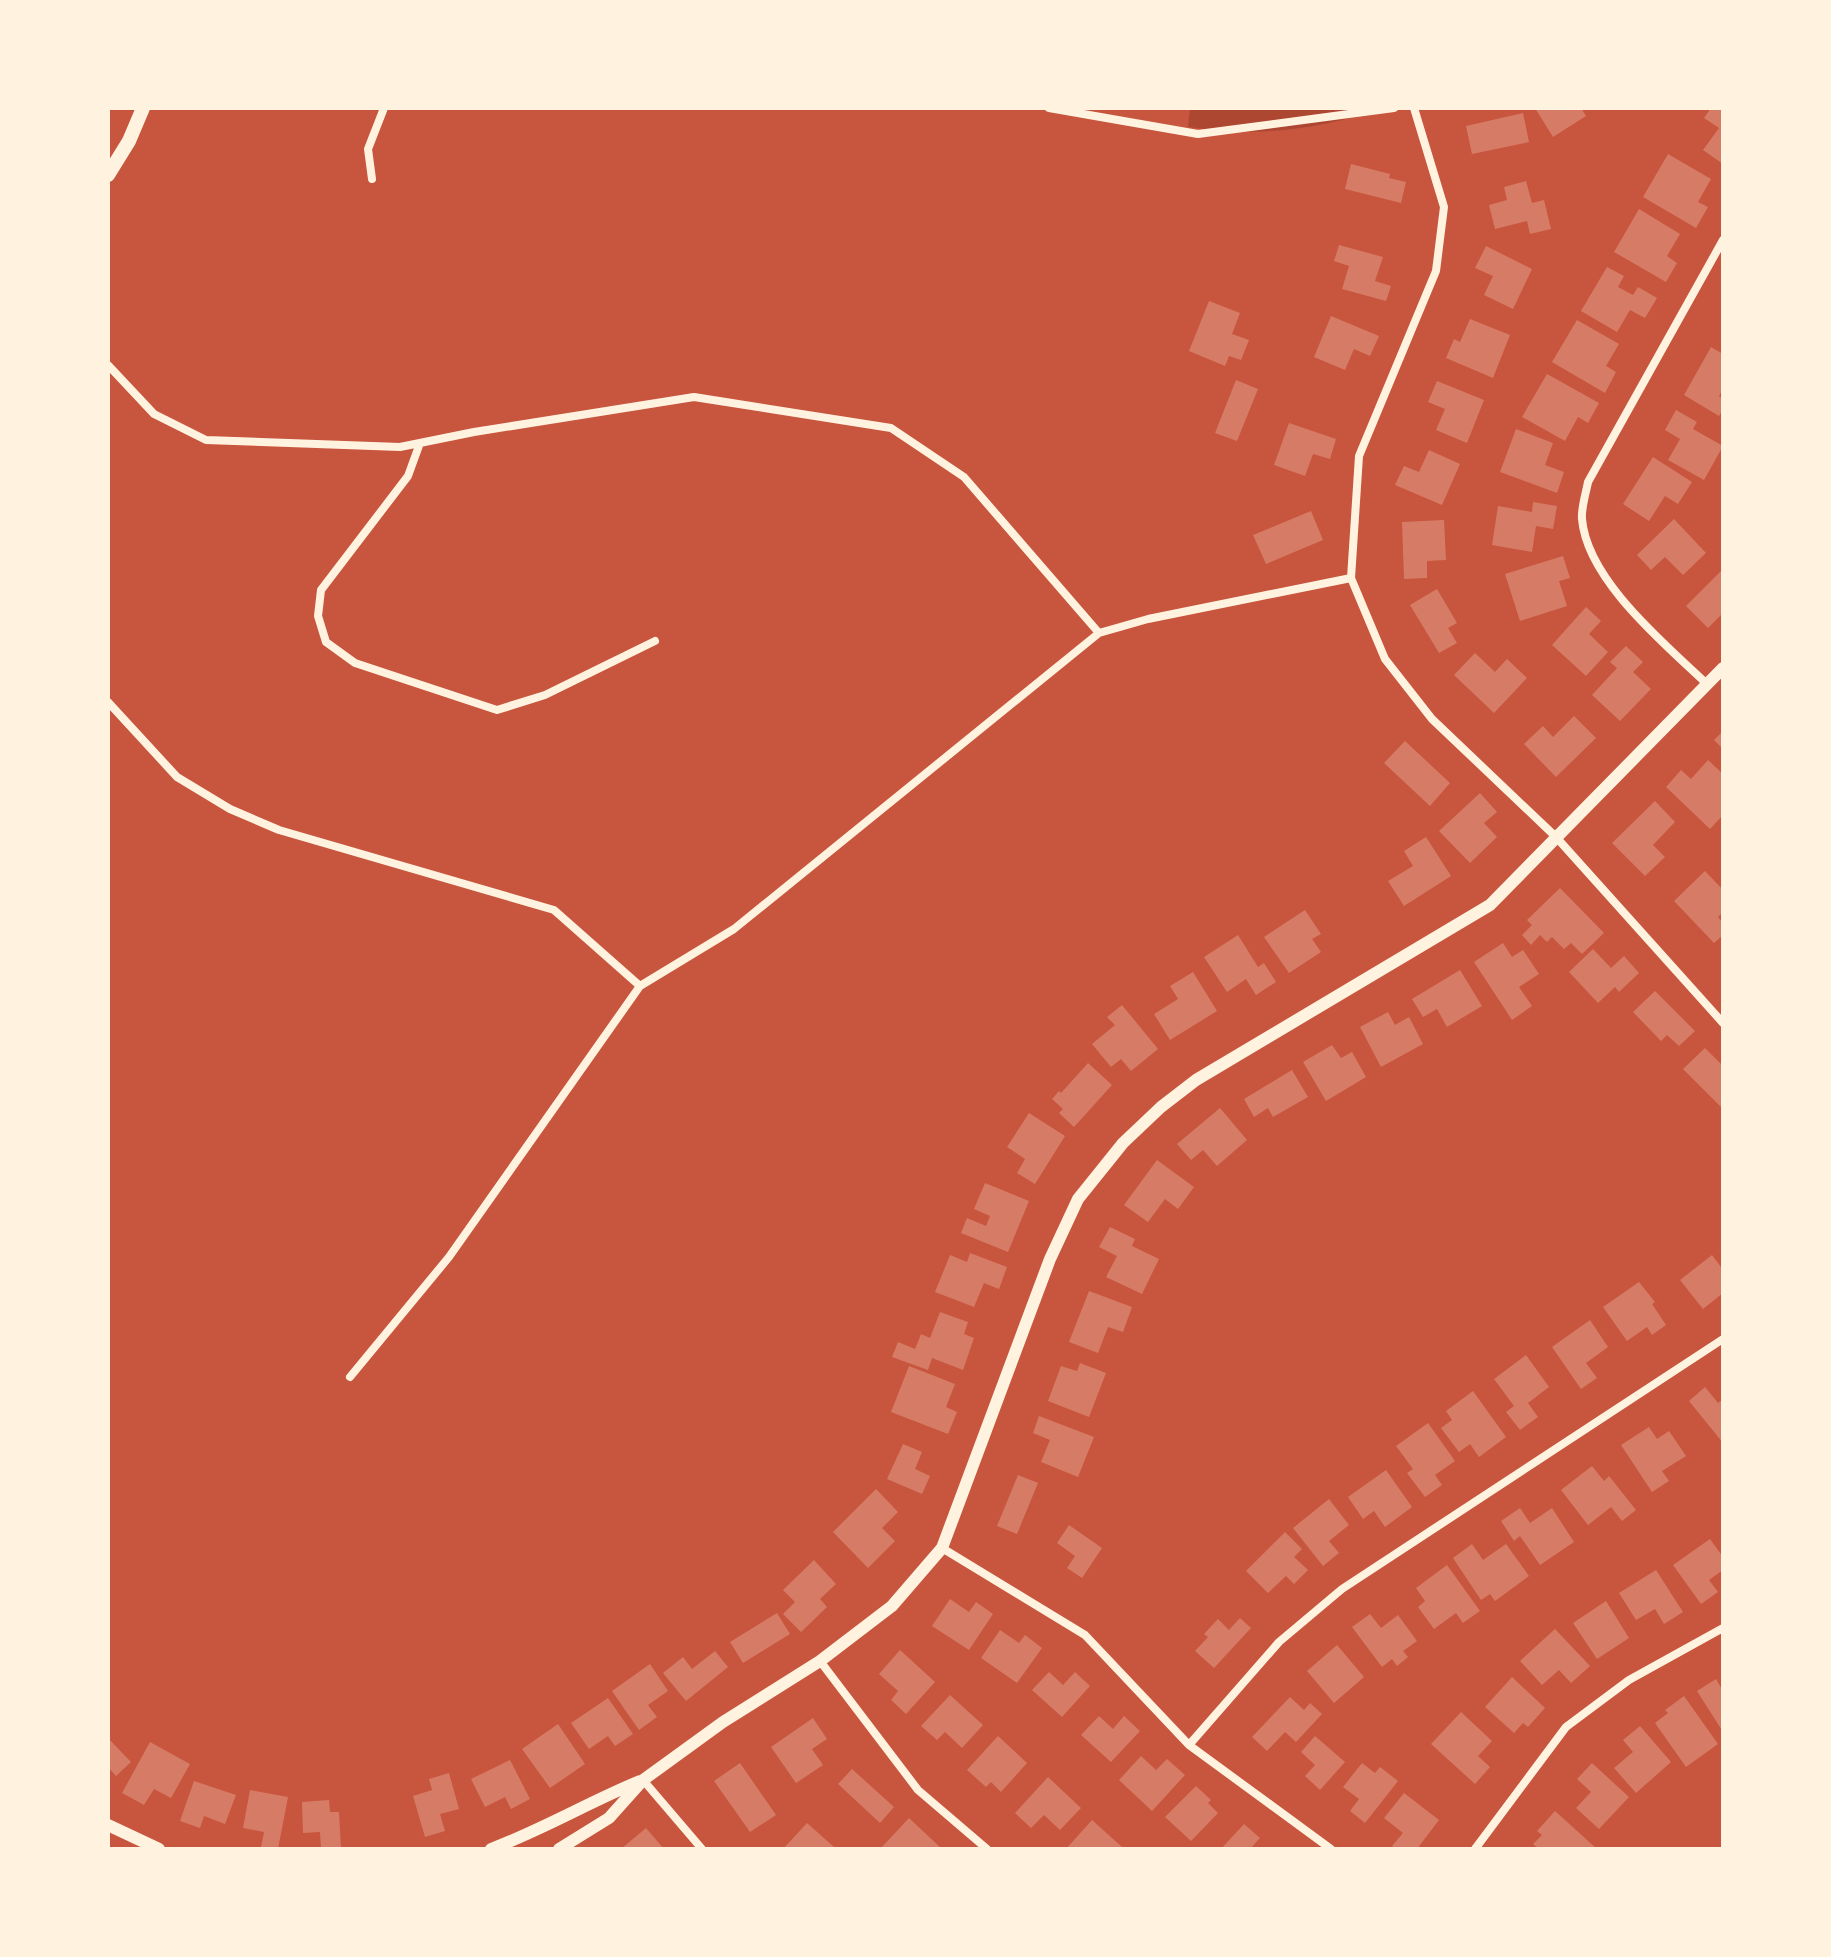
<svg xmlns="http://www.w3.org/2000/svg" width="1831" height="1957" viewBox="0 0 1831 1957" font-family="Figtree,sans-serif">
<rect width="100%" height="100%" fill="#c8553d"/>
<path fill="#ae4732" d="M1190,108H1388C1313,129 1265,138 1188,127Z"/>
<path fill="#d67c66" d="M1535,108H1581L1586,116L1553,137Z
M1711,108H1723V164L1703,150L1719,128L1704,118Z
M1523,113L1529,142L1472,154L1466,126Z
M1668,154L1711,179L1698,202L1708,207L1696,228L1643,197Z
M1351,164L1390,174L1389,178L1406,182L1401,203L1345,189Z
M1526,181L1532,203L1544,200L1551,229L1530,234L1527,221L1495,229L1489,205L1507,200L1504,187Z
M1639,209L1680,234L1667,256L1677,263L1666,282L1614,252Z
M1339,245L1383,257L1375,281L1391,286L1386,301L1342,289L1349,266L1334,261Z
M1486,246L1532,269L1513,309L1484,295L1493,276L1475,268Z
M1607,267L1624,276L1618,287L1633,295L1638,287L1657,298L1645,318L1630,310L1617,332L1581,311Z
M1209,301L1240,313L1232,334L1249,340L1241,360L1229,356L1225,366L1189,351Z
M1331,316L1379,336L1370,356L1354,349L1345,370L1314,357Z
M1470,319L1510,335L1493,378L1446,358L1454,339L1460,342Z
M1577,320L1619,344L1606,366L1616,372L1605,393L1552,362Z
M1711,347L1723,354V389L1719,396L1723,399V409L1719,416L1684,395Z
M1547,374L1599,403L1588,423L1578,417L1565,441L1522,417Z
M1236,380L1258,389L1237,441L1215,433Z
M1437,381L1484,400L1467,443L1436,430L1445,409L1428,402Z
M1676,410L1697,422L1693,429L1723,446L1704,480L1668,460L1680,439L1665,430Z
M1289,423L1336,439L1330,459L1313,454L1305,476L1274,465Z
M1516,429L1553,443L1545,465L1564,472L1557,493L1500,472Z
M1429,450L1460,464L1442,505L1395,485L1404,466L1419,472Z
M1653,457L1692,482L1678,504L1665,496L1649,521L1623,504Z
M1533,502L1557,506L1553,529L1536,526L1532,552L1492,545L1498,506L1532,512Z
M1311,511L1323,540L1266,564L1253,535Z
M1674,519L1706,553L1683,575L1665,557L1651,570L1637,555Z
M1444,520L1446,560L1427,561V578L1404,579L1402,522Z
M1563,556L1570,578L1559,581L1567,606L1520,621L1505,574Z
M1723,569V613L1708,628L1686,606Z
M1437,589L1457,623L1448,628L1457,643L1439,653L1410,605Z
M1586,607L1601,621L1589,634L1608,652L1586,676L1552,645Z
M1626,646L1643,662L1633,672L1651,689L1620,721L1592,695L1617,668L1610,662Z
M1475,653L1495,672L1507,659L1527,678L1494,713L1454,675Z
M1574,716L1596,738L1556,777L1524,744L1543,726L1553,737Z
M1723,731V749L1714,740Z
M1405,741L1450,783L1430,806L1384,763Z
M1708,760L1723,774V815L1710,829L1666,787L1681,770L1691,779Z
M1480,793L1497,812L1484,823L1497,837L1470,863L1439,831Z
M1655,801L1675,822L1653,845L1665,857L1645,876L1612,843Z
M1426,837L1451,876L1404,906L1388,881L1413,866L1404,851Z
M1705,871L1723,890V912L1718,917L1723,923V935L1714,943L1674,901Z
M1560,888L1604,933L1582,954L1571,943L1564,949L1552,937L1547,942L1540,935L1531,945L1522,935L1532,925L1527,920Z
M1305,910L1321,934L1312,939L1321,952L1289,973L1264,937Z
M1238,935L1258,967L1264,963L1276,982L1256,995L1246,979L1227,992L1204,957Z
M1503,943L1512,957L1523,950L1539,974L1519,987L1532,1006L1512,1020L1474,962Z
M1593,949L1611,968L1624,956L1639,973L1619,992L1615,987L1598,1003L1569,972Z
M1460,970L1482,1006L1447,1027L1437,1009L1423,1017L1412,999Z
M1193,972L1217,1011L1170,1040L1154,1014L1178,999L1170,986Z
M1655,991L1695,1031L1679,1046L1667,1035L1661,1041L1633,1012Z
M1122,1005L1158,1049L1131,1071L1121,1059L1111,1067L1092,1044L1115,1025L1107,1017Z
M1388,1012L1395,1025L1409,1017L1423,1044L1381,1067L1360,1027Z
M1332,1045L1341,1058L1352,1052L1366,1077L1326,1101L1303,1062Z
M1705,1048L1723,1066V1109L1683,1069Z
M1088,1063L1112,1085L1074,1127L1059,1113L1063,1109L1052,1099L1059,1091L1061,1093Z
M1292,1070L1308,1097L1273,1117L1268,1108L1254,1117L1244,1099Z
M1220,1108L1247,1140L1217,1166L1203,1150L1191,1160L1177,1144Z
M1029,1113L1065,1136L1035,1184L1017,1173L1025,1159L1007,1147Z
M1157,1160L1194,1187L1178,1209L1165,1199L1148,1222L1124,1205Z
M985,1183L1029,1201L1008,1252L961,1233L967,1218L986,1226L990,1216L974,1209Z
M1110,1227L1135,1239L1132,1246L1159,1259L1142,1294L1106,1277L1117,1256L1099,1247Z
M970,1253L1007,1267L999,1289L984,1283L974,1307L935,1292L950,1255L967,1262Z
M1712,1255L1721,1267L1723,1265V1293L1703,1309L1680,1280Z
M1639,1282L1655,1302L1652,1304L1666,1325L1652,1335L1647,1327L1627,1341L1603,1307Z
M1089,1291L1132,1307L1123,1332L1108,1327L1098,1353L1069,1342Z
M940,1312L968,1322L964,1334L974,1338L963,1370L932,1358L928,1370L892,1357L898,1342L915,1349L921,1334L930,1338Z
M1590,1320L1608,1347L1586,1363L1597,1378L1581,1389L1552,1347Z
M1526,1355L1549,1387L1528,1403L1538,1417L1520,1430L1506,1412L1514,1406L1494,1379Z
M1080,1363L1106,1373L1089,1417L1048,1401L1061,1366L1077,1371Z
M909,1366L955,1384L946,1407L957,1412L948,1434L891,1412Z
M1705,1387L1718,1403L1723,1399V1443L1689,1401Z
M1473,1391L1506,1437L1479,1457L1470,1444L1459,1452L1441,1428L1452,1420L1446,1411Z
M1039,1416L1094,1437L1078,1477L1041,1462L1050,1440L1033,1433Z
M1428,1423L1455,1461L1435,1475L1442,1485L1425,1497L1407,1473L1413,1469L1396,1446Z
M1649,1427L1657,1439L1669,1431L1686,1456L1662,1471L1669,1481L1652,1492L1621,1445Z
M903,1444L922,1452L915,1469L930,1476L922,1494L887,1479Z
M1592,1466L1604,1481L1609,1476L1636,1510L1622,1521L1611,1507L1588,1525L1561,1490Z
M1386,1470L1412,1507L1385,1527L1374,1511L1363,1519L1348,1497Z
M1018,1475L1038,1483L1017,1534L997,1526Z
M876,1489L898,1512L882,1528L895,1541L868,1568L833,1532Z
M1329,1499L1349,1525L1329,1541L1339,1553L1323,1566L1293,1528Z
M1520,1508L1530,1523L1552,1508L1574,1542L1540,1565L1520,1536L1514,1541L1501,1521Z
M1069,1525L1102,1548L1082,1578L1067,1568L1075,1556L1057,1543Z
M1285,1532L1302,1549L1294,1557L1308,1570L1294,1584L1286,1576L1268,1593L1246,1571Z
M1710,1539L1723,1557V1570L1709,1580L1718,1592L1701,1604L1673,1565Z
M1472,1544L1483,1560L1506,1544L1529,1576L1495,1601L1490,1594L1481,1600L1453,1558Z
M814,1560L836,1584L820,1599L827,1607L801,1632L783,1614L795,1602L783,1590Z
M1447,1565L1480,1611L1463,1623L1456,1613L1434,1629L1418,1607L1425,1601L1416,1588Z
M1656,1570L1683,1612L1664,1624L1655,1609L1636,1620L1619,1593Z
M950,1599L969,1612L976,1602L993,1614L969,1650L932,1626Z
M1606,1601L1629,1638L1597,1659L1573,1623Z
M777,1613L790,1634L743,1663L730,1642Z
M1370,1614L1381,1628L1398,1615L1417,1641L1403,1651L1408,1657L1397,1666L1392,1659L1382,1667L1352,1627Z
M1240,1618L1251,1628L1214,1668L1195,1651L1208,1637L1204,1634L1218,1619L1229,1630Z
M1555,1629L1590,1666L1571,1683L1559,1670L1542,1685L1520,1661Z
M1000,1630L1019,1643L1025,1635L1042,1648L1017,1683L981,1658Z
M1337,1645L1364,1677L1334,1703L1307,1671Z
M900,1650L935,1682L906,1714L891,1700L898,1691L879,1674Z
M715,1651L728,1667L686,1701L663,1673L683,1657L692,1669Z
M650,1664L668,1691L648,1705L657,1717L639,1730L612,1691Z
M1049,1672L1063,1685L1075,1672L1090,1686L1062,1717L1032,1690Z
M1512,1677L1545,1708L1528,1727L1523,1723L1514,1733L1485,1707Z
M1716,1679L1723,1691V1732L1697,1691Z
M950,1695L983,1725L962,1748L945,1732L937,1740L921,1726Z
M1684,1696L1718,1744L1686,1767L1655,1723L1668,1713L1665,1710Z
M1290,1697L1304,1710L1310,1703L1322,1714L1296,1742L1285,1732L1267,1751L1252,1737Z
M608,1698L633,1734L615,1746L608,1736L589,1749L571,1723Z
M1461,1712L1492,1741L1478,1756L1490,1767L1475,1784L1431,1744Z
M1099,1716L1113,1729L1124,1716L1140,1731L1111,1762L1081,1735Z
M813,1718L827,1739L812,1749L823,1765L796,1783L771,1747Z
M558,1724L585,1764L550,1788L522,1749Z
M1640,1726L1671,1762L1636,1793L1614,1768L1633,1752L1623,1740Z
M998,1736L1027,1763L1001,1792L991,1782L986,1787L967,1770Z
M1315,1736L1345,1762L1320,1790L1305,1776L1315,1765L1301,1752Z
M108,1738L131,1762L116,1776L108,1767Z
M150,1742L190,1764L171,1798L154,1789L144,1805L122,1793Z
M1141,1756L1156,1770L1167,1759L1185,1775L1152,1811L1119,1780Z
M510,1760L530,1799L511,1809L505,1797L485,1807L471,1779Z
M740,1763L776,1815L750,1832L714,1781Z
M1362,1763L1375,1773L1380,1767L1398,1781L1365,1823L1350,1811L1359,1799L1343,1787Z
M1592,1763L1629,1797L1599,1829L1576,1808L1591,1792L1577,1779Z
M852,1769L894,1807L880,1823L838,1784Z
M449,1773L459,1809L440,1814L445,1831L425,1837L413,1796L432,1790L429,1779Z
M1048,1777L1081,1808L1060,1830L1044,1815L1031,1828L1015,1813Z
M194,1781L236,1795L225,1824L204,1816L200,1828L180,1821Z
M1196,1786L1211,1800L1208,1803L1218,1813L1191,1841L1165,1817Z
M250,1790L288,1797L278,1849L261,1847L264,1832L243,1828Z
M1404,1793L1439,1820L1417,1849H1396L1392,1846L1403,1833L1384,1818Z
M329,1800L330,1812H339L341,1849H321L320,1832L303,1833L302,1802Z
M1555,1811L1597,1849H1539L1533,1844L1542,1835L1537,1831Z
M909,1818L942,1849H883L882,1847Z
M1092,1820L1122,1847L1121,1849H1066Z
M807,1823L834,1847L832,1849H783Z
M1244,1824L1260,1838L1250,1849H1221Z
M646,1828L664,1849H621Z"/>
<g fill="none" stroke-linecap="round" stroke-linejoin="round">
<path stroke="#fff3e0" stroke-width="8" d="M1049,108L1198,134L1394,108
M1414,108L1444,207L1436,271L1359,456L1351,578L1385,659L1432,719L1556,837L1723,1023
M372,179L368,149L384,108
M108,365L154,414L206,440L400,447L474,432L694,397L891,428L964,477L1099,633
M420,443L408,476L321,590L318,616L326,642L355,663L497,710L545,695L655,641
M1707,684C1665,644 1587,580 1582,519C1581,508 1586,493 1588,482L1723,240
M108,702L177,777L230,809L279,830L554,910L640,986
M350,1377L449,1257L640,986L734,929L1099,633L1148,619L1351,578
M942,1548L1085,1635L1189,1745L1331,1849
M820,1661L918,1790L987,1849
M1189,1745L1279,1642L1342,1589L1723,1339
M643,1780L702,1849
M1475,1849L1566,1727L1629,1680L1723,1628"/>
<path stroke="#fff3e0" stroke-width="12" d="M108,1825L159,1849
M491,1849C542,1830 589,1802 640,1781
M559,1849L609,1818L643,1780L723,1722L820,1661L892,1606L942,1548L1050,1259L1078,1199L1123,1143L1161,1107L1196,1080L1490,905L1723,668"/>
<path stroke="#fff3e0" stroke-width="14" d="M108,175L129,141L143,108"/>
</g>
<rect width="1831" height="1957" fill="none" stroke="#fff3e0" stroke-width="220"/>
</svg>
